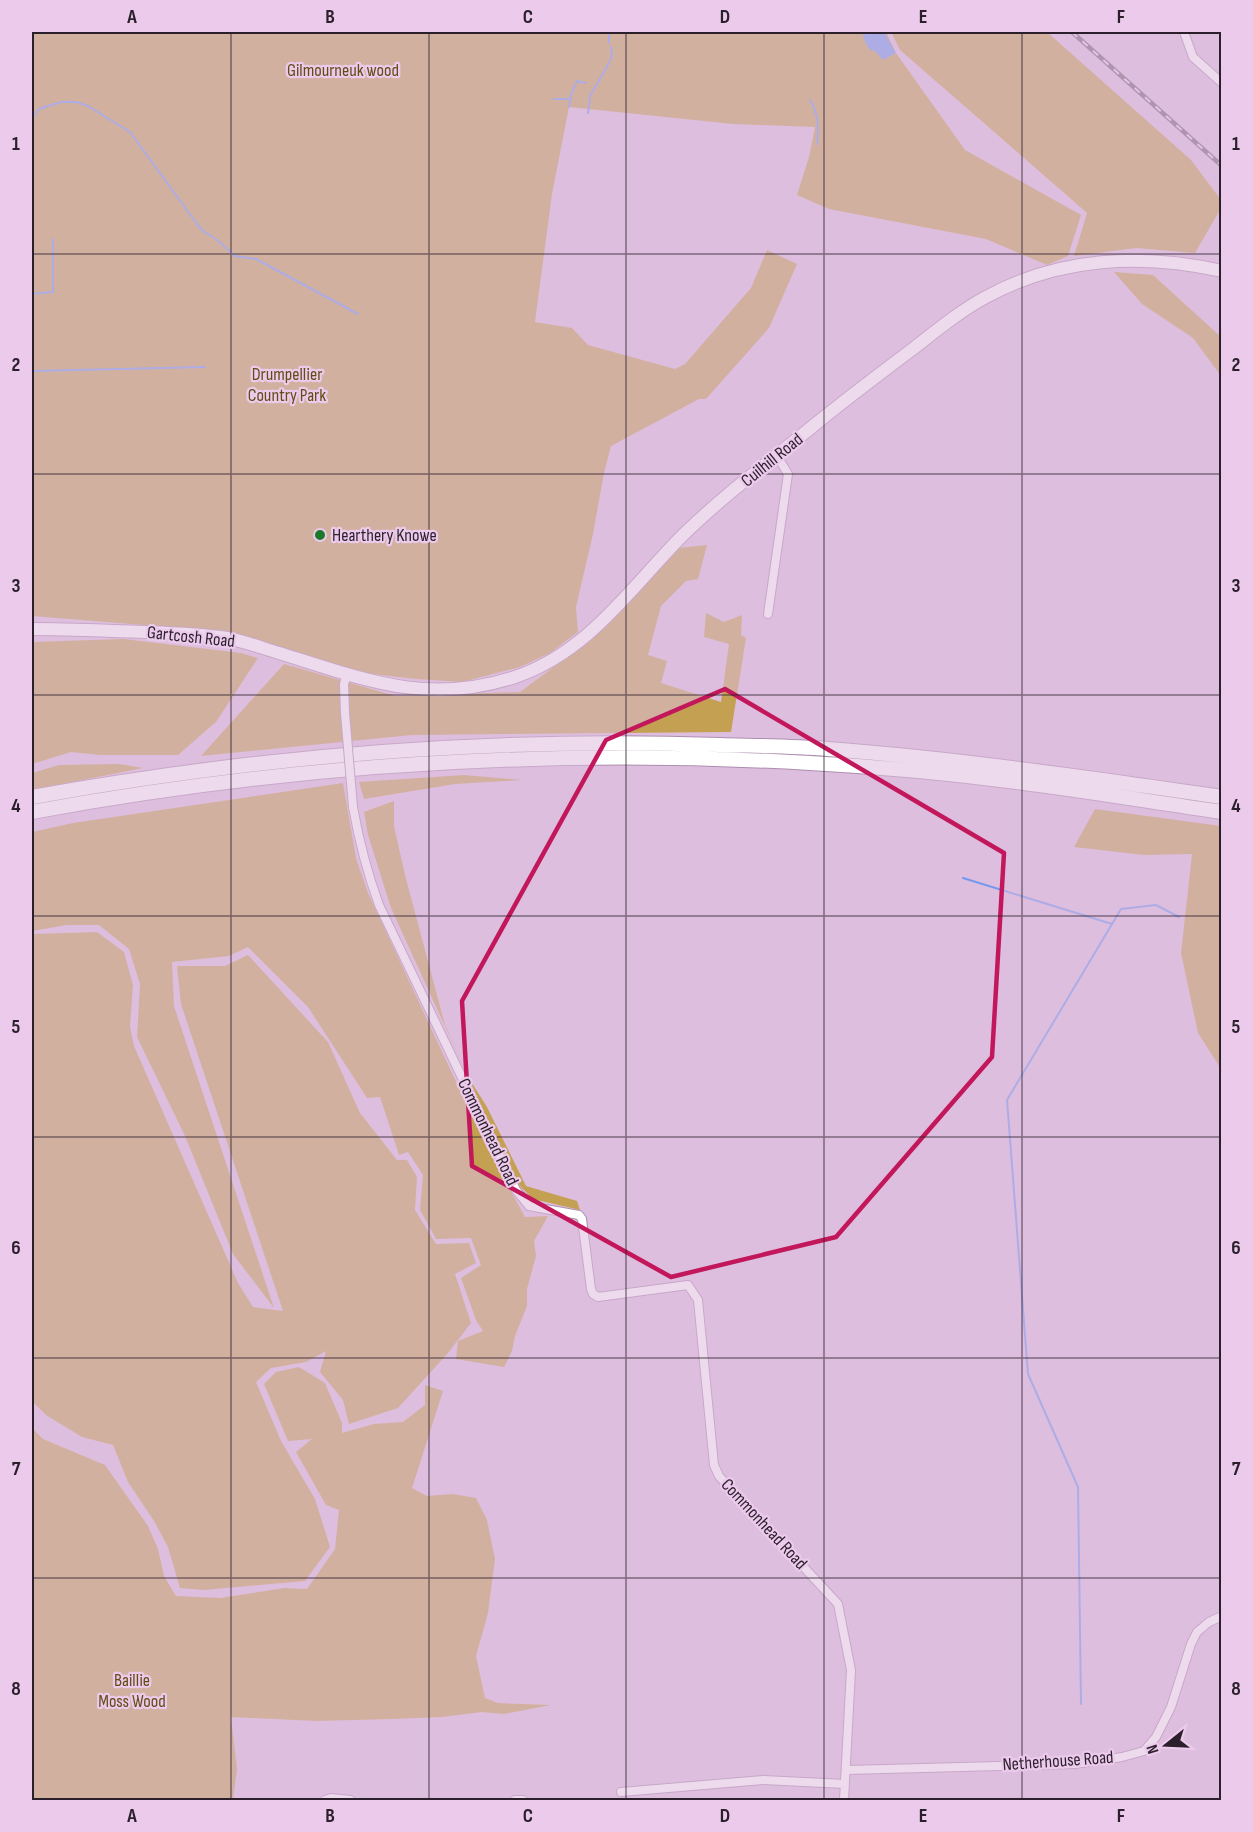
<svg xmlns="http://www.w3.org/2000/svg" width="1253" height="1832" viewBox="0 0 1253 1832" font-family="'Sofia Sans Condensed',sans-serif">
<rect width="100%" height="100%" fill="#debedf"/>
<path fill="#c4a052" d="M32,32H886L896,53L965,150L1081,215L1068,256L1047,265L986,239L829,209L797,195L809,157L815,127L733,124L569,107L552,194L535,322L572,328L588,345L675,369L685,364L751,288L767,250L797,264L769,328L706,399H699L611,446L604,473L593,534L576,607L578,632L550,653L520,667L462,682L416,679L372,674L206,630L32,616Z
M891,32H1047L1191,160L1221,200V208L1195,253L1136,248L1074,256L1087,213L900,50Z
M1114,272L1153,275L1221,337V376L1193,338L1142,304Z
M707,545L698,579L686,581L661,606L648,655L667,661L661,683L721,702L729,644L704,637L706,613L724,622L742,615L741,635L746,638L731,732L412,735L201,756L284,664L396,696L520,692L586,643L679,548Z
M124,639L241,653L258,658L216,722L178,755H100L71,752L32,764V642Z
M119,764L143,768L32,790V773L59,765Z
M464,775L522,780L455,784L364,799L359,782Z
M343,783L356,858L368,893L486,1146L525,1217L548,1216L534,1241L536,1256L527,1289V1306L515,1336L512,1351L504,1367L456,1359L458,1341L483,1331L476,1320L461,1278L481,1265L471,1238L436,1239L420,1210L423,1175L408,1152L399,1155L380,1097L367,1098L308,1007L248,947L229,956L172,962L174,1006L274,1308L233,1254L185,1136L137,1037L140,984L129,949L99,925H67L32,931V832L73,823Z
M394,801V826L405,875L445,1025L468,1077L487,1107L526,1186L577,1201L580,1210L533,1199L520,1186L485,1114L391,908L368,835L364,812Z
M1095,809L1221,826V1069L1198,1033L1181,953L1192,854L1144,855L1074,847Z
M97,932L124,952L133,985L130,1027L134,1046L238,1283L253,1307L283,1311L181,1004L177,966H225L248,955L328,1042L360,1113L397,1160H407L417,1177L415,1210L436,1244L469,1243L476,1263L455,1274L471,1323L448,1353L398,1408L349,1424L343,1400L320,1372L326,1351L306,1362L271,1368L256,1382L281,1441L315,1499L330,1547L305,1581L204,1590L180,1588L168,1547L154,1521L128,1482L113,1445L82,1437L46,1415L32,1401V934Z
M299,1367L325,1383L342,1423V1433L374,1424L403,1422L425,1405V1385L443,1391L412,1488L427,1496L453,1494L476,1498L487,1520L495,1559L488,1613L476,1656L485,1698L498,1703L551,1705L504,1714L482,1712L442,1717L393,1719L316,1721L231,1717L237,1769L233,1800H32V1428L43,1439L105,1465L148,1526L158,1549L164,1576L176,1596L220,1598L284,1588L307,1589L335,1549L339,1510L326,1505L296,1452L312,1439L288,1441L264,1384L276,1372Z"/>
<path fill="#7398ed" d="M862,32H884L896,53L883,60L874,50L871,51L866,44Z"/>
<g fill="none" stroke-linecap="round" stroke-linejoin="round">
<path stroke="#7398ed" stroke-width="2" d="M609,32V43
M610,61L612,55L611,47
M571,95L577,81L586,83
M554,99H571
M810,100C818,111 819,131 817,144
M569,107L571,97
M588,113L590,96L609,63
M32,118L39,109L61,102H76L88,106L130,132L197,224L203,231L213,237
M215,238L235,256L256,259L358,314
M32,294L53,292V239
M32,371L205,367
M963,878L1112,924
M1081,1704L1078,1487L1028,1374L1007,1100L1121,909L1156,905L1179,917"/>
<defs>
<path id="minor" d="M1184,32L1193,57L1222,83
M768,614L788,474L777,456
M345,713L344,684L347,674
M353,807C359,841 367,872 379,905L516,1190L529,1206L579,1215L582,1219L591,1289L593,1294L598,1297L688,1285L698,1300L714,1465L719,1476L838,1604L851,1670L844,1800
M847,1770L1075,1764L1122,1757L1144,1751L1156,1737L1171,1707L1191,1644L1197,1632L1209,1622L1222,1616
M621,1792L763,1780L845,1784
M325,1800L331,1798L350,1800
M515,1800H523"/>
<path id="primary" d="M32,629C70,629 108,631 146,632C173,633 201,634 227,638C244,641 262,648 279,653C363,679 427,706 515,677C589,652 631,587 683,535C725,494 773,459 818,422C849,397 882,372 914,348C937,330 960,311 986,297C1059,257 1142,253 1222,271"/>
<path id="motorway" d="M32,797C258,756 489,737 720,745C756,746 792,746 828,749C960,759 1090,778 1222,797
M32,812C287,765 550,748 810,763C884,767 958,774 1031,784C1095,792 1158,803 1222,812"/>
</defs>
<use href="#minor" stroke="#ad8eae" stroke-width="10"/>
<use href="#primary" stroke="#ad8eae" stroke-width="14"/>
<use href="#motorway" stroke="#ad8eae" stroke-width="16"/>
<use href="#minor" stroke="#fff" stroke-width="8"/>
<use href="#primary" stroke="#fff" stroke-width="12"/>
<use href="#motorway" stroke="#fff" stroke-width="14"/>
<defs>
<path id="rail" d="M1072,32L1222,166"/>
</defs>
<use href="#rail" stroke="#766277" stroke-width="4.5"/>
<use href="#rail" stroke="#ebcaec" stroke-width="2" stroke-dasharray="7" stroke-linecap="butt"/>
<defs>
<path id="minor-bridge" d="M345,713L353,807"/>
</defs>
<use href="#minor-bridge" stroke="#ad8eae" stroke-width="10" stroke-linecap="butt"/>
<use href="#minor-bridge" stroke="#fff" stroke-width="8"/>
</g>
<path d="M0 0H1253V1832H0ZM725,689L1004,853L992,1057L836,1237L671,1277L472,1166L462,1001L606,740Z" fill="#debedf" fill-opacity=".55" fill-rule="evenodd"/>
<path fill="none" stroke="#c2185b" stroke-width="4.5" stroke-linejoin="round" d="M725,689L1004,853L992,1057L836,1237L671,1277L472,1166L462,1001L606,740Z"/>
<path fill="none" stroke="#2b1f2b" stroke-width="1.5" stroke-opacity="0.55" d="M231,32V1800M429,32V1800M626,32V1800M824,32V1800M1022,32V1800M32,254H1222M32,474H1222M32,695H1222M32,916H1222M32,1137H1222M32,1358H1222M32,1578H1222"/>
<circle fill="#1b7929" stroke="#ebcaec" stroke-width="2" cx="320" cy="535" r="6"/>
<g text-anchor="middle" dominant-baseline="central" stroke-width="4.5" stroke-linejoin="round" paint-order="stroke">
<g font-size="18" fill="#634c13" stroke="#ebcaec">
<text x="343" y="70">Gilmourneuk wood</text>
<text x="287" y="374">Drumpellier<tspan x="287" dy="21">Country Park</tspan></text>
<text x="132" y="1680">Baillie<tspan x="132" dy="21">Moss Wood</tspan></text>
</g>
<g font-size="18" fill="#2b1f2b" stroke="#ebcaec">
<text transform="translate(772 460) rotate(-39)">Cuilhill Road</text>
<text transform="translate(191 637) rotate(6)">Gartcosh Road</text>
<text transform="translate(488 1132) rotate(64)">Commonhead Road</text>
<text transform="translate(764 1524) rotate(47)">Commonhead Road</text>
<text transform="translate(1058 1761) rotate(-4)">Netherhouse Road</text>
</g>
<g font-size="18" fill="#2b1f2b" stroke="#ebcaec" text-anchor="start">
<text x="332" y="535">Hearthery Knowe</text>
</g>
</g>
<rect width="1253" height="1832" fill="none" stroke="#ebcaec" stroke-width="66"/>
<g transform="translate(1166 1745) rotate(252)" stroke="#ebcaec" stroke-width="4.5" paint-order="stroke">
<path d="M0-4.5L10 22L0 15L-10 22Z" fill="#2b1f2b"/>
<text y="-9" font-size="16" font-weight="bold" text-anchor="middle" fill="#2b1f2b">N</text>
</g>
<rect x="33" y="33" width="1187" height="1766" fill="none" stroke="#2b1f2b" stroke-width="2"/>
<g font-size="20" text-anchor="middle" font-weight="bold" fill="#2b1f2b">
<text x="132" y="23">A</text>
<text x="330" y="23">B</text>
<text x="528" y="23">C</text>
<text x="725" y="23">D</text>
<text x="923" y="23">E</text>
<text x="1121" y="23">F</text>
<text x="16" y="150">1</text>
<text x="1236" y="150">1</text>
<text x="16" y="371">2</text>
<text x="1236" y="371">2</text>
<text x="16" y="592">3</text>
<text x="1236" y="592">3</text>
<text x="16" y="812">4</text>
<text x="1236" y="812">4</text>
<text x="16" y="1033">5</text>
<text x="1236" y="1033">5</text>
<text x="16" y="1254">6</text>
<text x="1236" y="1254">6</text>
<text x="16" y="1475">7</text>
<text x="1236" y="1475">7</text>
<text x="16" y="1695">8</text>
<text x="1236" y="1695">8</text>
<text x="132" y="1822">A</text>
<text x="330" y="1822">B</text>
<text x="528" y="1822">C</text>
<text x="725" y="1822">D</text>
<text x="923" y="1822">E</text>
<text x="1121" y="1822">F</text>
</g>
</svg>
